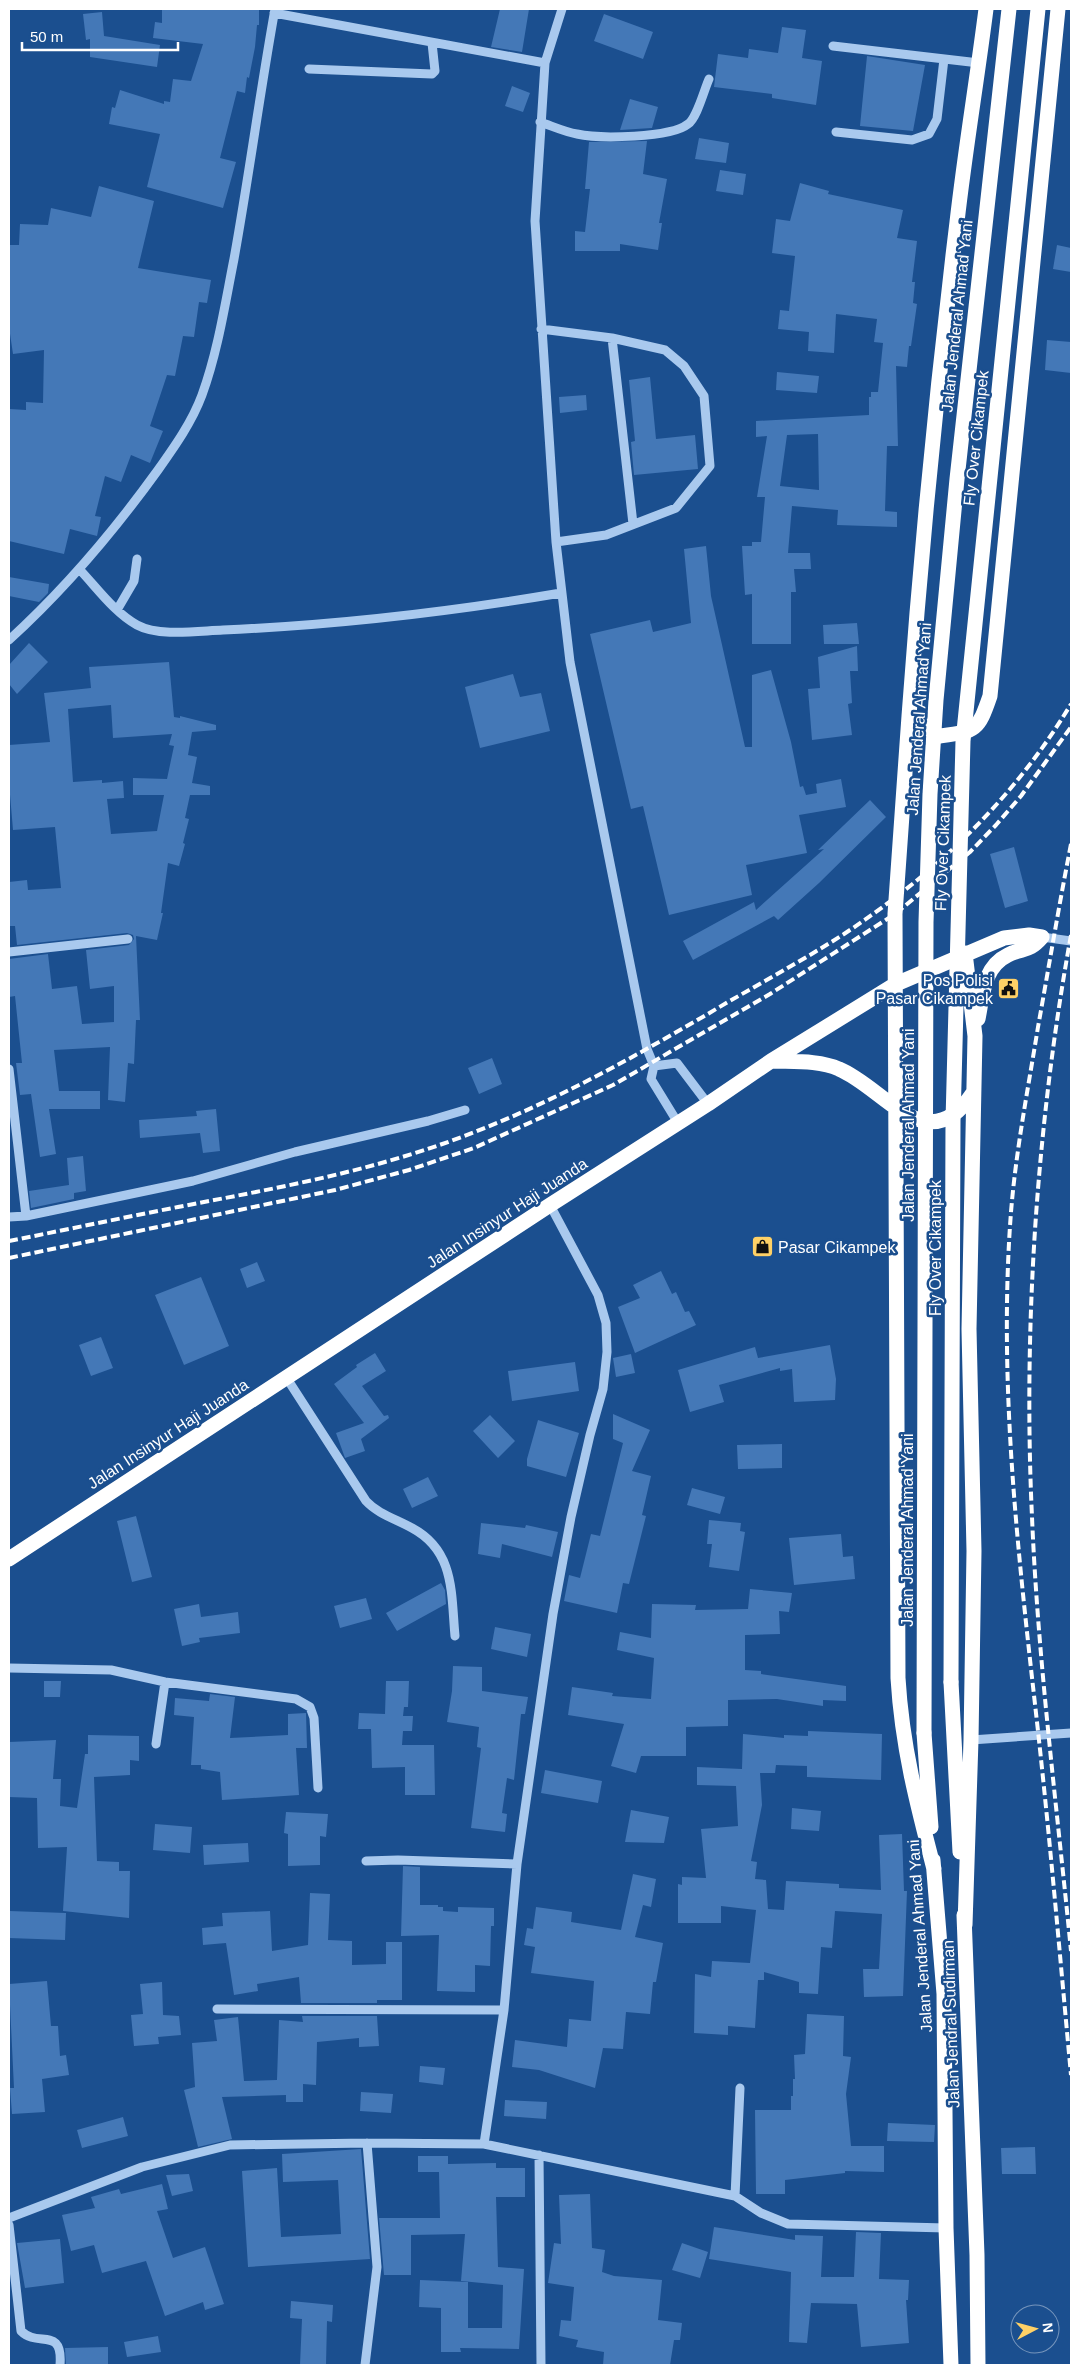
<svg xmlns="http://www.w3.org/2000/svg" width="1080" height="2374" viewBox="0 0 1080 2374" font-family="Helvetica,sans-serif">
<rect width="100%" height="100%" fill="#1b4f8f"/>
<path fill="#4478b7" fill-rule="evenodd" d="M162,9H259V25H257L255,47L249,78L247,77L245,93L237,91L220,158L236,162L223,208L147,187L160,134L109,124L112,107L115,108L120,90L164,104V101L170,102L173,79L191,81L203,44L153,38L155,22L162,23Z
M500,9H529L522,52L491,47Z
M102,12L104,36L160,45L157,67L90,57V39L86,40L83,14Z
M604,14L653,32L643,59L594,41Z
M782,27L806,30L802,58L822,61L816,105L772,98V94L714,87L718,54L748,58L749,49L778,53Z
M867,56L925,65L913,131L860,126Z
M512,86L530,93L523,112L505,106Z
M630,99L658,107L652,128L620,130Z
M699,138L729,143L726,163L695,159Z
M647,141L643,174L667,179L659,223H662L658,250L620,244V251H575V231L585,232L590,189H585L589,142Z
M720,170L746,174L743,195L716,191Z
M800,183L829,191L828,194L903,210L897,238L917,241L912,282H915L913,303L917,304L911,346H909L907,367L896,366L898,446H887L885,511L897,512V527L837,525L838,510L792,506L788,553H810L811,569H794L796,592H791V644H752V594L745,595L742,546H752V542H761L765,497H757L767,436L756,437V421L869,415V397H871V392H878L883,343L874,342L877,319L836,314L834,353L808,351L809,332L778,329L780,310L789,311L795,256L772,253L776,219L790,221ZM818,434L819,490L780,486L787,435Z
M99,186L154,201L138,268L211,280L207,303L199,302L194,337L183,336L175,376L167,375L150,426L163,431L150,463L131,455L121,482L105,476L95,516L101,517L97,536L70,529L64,554L9,541V409L26,410V402L43,403L44,350L13,354L9,327V245H19L20,224L48,225L51,208L91,217Z
M1057,245L1071,248V272L1053,269Z
M1047,340L1071,342V373L1045,370Z
M777,372L819,376L817,393L776,390Z
M650,377L656,439L695,435L698,469L634,475L631,442L635,441L629,380Z
M586,395L587,410L560,413L559,397Z
M706,546L711,596L745,747H752V675L771,670L791,742L800,787L803,786L806,795L817,793L816,784L841,779L846,807L799,815L807,853L746,865L752,895L669,915L643,806L631,809L590,634L650,620L653,632L691,623L684,549Z
M9,577L49,584L48,593L39,602L9,596Z
M857,623L859,644H824L823,625Z
M29,643L48,662L17,694L9,684V665Z
M857,646L858,671H850L852,703L848,704L852,735L812,740L808,689L820,688L818,657Z
M169,662L174,717L180,718V716L216,725V730L192,732L188,755L197,757L192,783L210,786V795H190L185,818L189,819L183,843L185,844L179,866L168,863L161,913H163L157,940L136,936L140,1020H136L134,1064L128,1063L125,1102L108,1100L110,1047L54,1050L59,1091H100V1109H49L56,1154L40,1157L31,1094L20,1095L16,1063H22L15,996L9,997V959L48,954L52,989L77,986L82,1024L114,1022V986L90,989L86,950L129,945L134,939L133,935L127,933L17,945L15,926H9V882L27,880L28,890L61,888L55,827L13,830L9,783V745L50,742L44,693L91,688L89,667ZM111,705L113,738L172,734L169,745L174,746L167,779L133,778V795H164L157,831L111,834L107,799L124,798L123,781L102,783V780L73,782L68,709Z
M513,674L520,697L541,693L550,731L480,748L465,687Z
M870,800L886,817L819,883L778,920L774,916L693,960L683,941L754,902L756,910L824,849L818,850Z
M1014,847L1028,901L1005,908L990,854Z
M492,1058L502,1084L479,1094L468,1068Z
M216,1109L220,1151L203,1153L200,1133L140,1138L139,1120L197,1116L196,1111Z
M83,1156L86,1191L74,1193V1199L31,1208L29,1191L69,1185L67,1158Z
M257,1262L265,1281L247,1288L240,1269Z
M661,1271L672,1294L676,1292L685,1312L689,1311L696,1325L635,1353L618,1307L640,1298L633,1285Z
M201,1277L229,1346L184,1365L155,1295Z
M101,1337L113,1368L91,1376L79,1345Z
M830,1345L836,1379L835,1400L794,1402L792,1369L780,1371V1368L719,1385L724,1402L690,1412L678,1370L755,1347L758,1358Z
M375,1353L386,1371L362,1386L384,1416L388,1415L389,1418L361,1439L365,1451L345,1458L336,1433L364,1423L334,1384L357,1367L356,1365Z
M631,1354L635,1373L616,1377L613,1358Z
M575,1362L579,1391L512,1401L508,1371Z
M613,1414L650,1430L632,1471L651,1476L642,1515L646,1516L629,1584L623,1583L617,1613L564,1601L569,1575L580,1578L591,1534L600,1536L623,1443L613,1439Z
M490,1415L515,1441L498,1458L473,1431Z
M538,1420L579,1433L566,1477L527,1466V1459Z
M782,1444V1468L738,1469L737,1445Z
M428,1477L438,1496L412,1508L403,1489Z
M692,1488L725,1497L720,1514L687,1505Z
M136,1516L152,1577L132,1582L117,1521Z
M709,1520L741,1523L740,1531L745,1532L739,1571L709,1567L712,1544H707Z
M481,1523L525,1528L526,1525L558,1532L552,1557L502,1544L500,1558L478,1554Z
M841,1534L843,1557L853,1556L855,1579L794,1585L789,1538Z
M441,1583L445,1590L446,1604L397,1631L386,1613Z
M750,1589L792,1593L789,1612L779,1611L780,1634L745,1635V1670L761,1671V1674L846,1686V1701L823,1700V1706L777,1699L728,1700V1726L686,1727V1756H641L636,1773L611,1766L624,1724L568,1715L572,1687L613,1693L612,1696L651,1699L654,1658L617,1650L620,1632L651,1638L652,1604L696,1605L695,1610L748,1609Z
M366,1598L372,1619L340,1628L334,1606Z
M199,1604L201,1617L238,1612L240,1633L199,1638L200,1642L182,1646L174,1609Z
M495,1627L531,1634L527,1657L491,1649Z
M453,1666L482,1667V1691L528,1697L525,1714H521L514,1780L507,1778L502,1813L507,1814L505,1832L471,1828L481,1748L477,1747L479,1727L447,1722L452,1691Z
M44,1681H61L60,1697H44Z
M386,1681H409L408,1707H404L403,1716H413L412,1731H403L402,1745H434L435,1795H405V1767L372,1768L371,1729H358L359,1713L385,1714Z
M210,1694L235,1697L230,1738L288,1735V1714L306,1713L307,1748H296L299,1795L222,1800L220,1772L201,1769V1765H191L194,1717L174,1715L175,1698L209,1701Z
M808,1731L882,1734L881,1780L807,1777V1766L776,1765L775,1773H760L762,1805L751,1861L757,1862L755,1879L766,1880L768,1909L784,1910L786,1881L839,1884V1888L881,1890L879,1835L902,1834L904,1891H907L903,1996L864,1997L863,1969H879L882,1914L835,1911L832,1948L821,1947L818,1994L799,1993V1982L764,1972V1980H758L755,2028L728,2026V2035L694,2033L695,1974L711,1977L712,1961L750,1963L756,1910L721,1906V1923H678V1884L682,1885V1877L706,1878L701,1829L738,1826L736,1786L697,1785V1767L742,1769L743,1734L784,1738V1735L808,1736Z
M88,1735L139,1736V1761L130,1760V1775L94,1777L97,1861L119,1862V1871H130L129,1918L63,1911L67,1847L38,1848L37,1798L9,1797V1742L56,1740L53,1779H61L60,1806L77,1808L85,1754H88Z
M545,1770L602,1781L598,1803L541,1793Z
M792,1808L821,1811L819,1831L791,1829Z
M631,1810L669,1817L664,1843L625,1842Z
M286,1812L328,1814L326,1837L320,1836V1865L288,1866V1834L284,1833Z
M155,1824L192,1827L190,1853L153,1850Z
M248,1843L249,1862L204,1865L203,1845Z
M403,1866L420,1867V1905H438V1907H443V1911L458,1912V1907L494,1908V1926H491L490,1966L475,1965V1992L437,1991L439,1935L401,1936Z
M633,1874L656,1879L651,1907L643,1905L635,1937L663,1943L656,1982H653L650,2014L626,2012L623,2049L603,2048L595,2088L539,2070L512,2067L515,2040L567,2047L569,2019L591,2021L594,1981L531,1973L535,1947L524,1945L527,1928L533,1929L536,1907L572,1912L571,1922L621,1930Z
M310,1893L330,1894L328,1940L352,1941V1965L386,1964V1942H402V2000H377V2003H301L299,1977L257,1984L258,1991L234,1995L226,1943L203,1945L202,1928L223,1926L222,1913L270,1911L272,1951L308,1945Z
M9,1911L66,1913L65,1940L9,1938Z
M47,1981L51,2026H58L60,2056L66,2055L69,2075L42,2079L45,2112L12,2114L10,2088H14L9,1984Z
M162,1982L163,2015L179,2016L181,2035L158,2037L159,2044L134,2046L131,2015L143,2014L140,1984Z
M807,2014L844,2016L843,2056L851,2057L846,2094L851,2146H884V2172L845,2171V2173L785,2180V2194H756L755,2110H791V2096H793V2079H795L794,2055L805,2054Z
M302,2016H377L379,2046L359,2047V2038L317,2042L316,2085L303,2084V2102H286V2095L222,2097L232,2139L198,2147L184,2090L195,2087L192,2043L217,2041L214,2020L238,2017L244,2081L277,2080L279,2020L303,2022Z
M420,2066L445,2068L443,2085L419,2082Z
M361,2092L393,2094L391,2113L360,2111Z
M505,2100L547,2102L546,2119L504,2116Z
M123,2117L128,2136L82,2148L77,2130Z
M888,2123L935,2125L934,2142L887,2141Z
M1035,2147L1036,2174H1002L1001,2148Z
M361,2149L370,2259L248,2267L242,2171L277,2168L281,2237L341,2234L338,2180L283,2182L282,2154Z
M418,2156H448V2164L496,2163V2168H525V2197H496L498,2267L524,2269L519,2349L460,2348L461,2352H441V2308L419,2307L420,2280L468,2282V2328H502L503,2285L461,2281L465,2234L411,2235V2275H384L379,2218H440L439,2172H418Z
M189,2174L193,2191L172,2196L166,2175Z
M162,2184L168,2209L157,2211L173,2258L205,2247L224,2304L205,2310L203,2302L165,2316L146,2261L102,2273L94,2245L71,2251L62,2215L95,2208L91,2197L119,2189L121,2194Z
M590,2194L592,2248L605,2250L602,2272L614,2276L662,2280L658,2320L682,2323L680,2340H674L670,2365H603L604,2352L576,2347L578,2340L559,2336L561,2320L571,2321L574,2287L548,2283L554,2243L561,2244L559,2195Z
M714,2227L795,2240V2235L823,2236L821,2277H854L856,2232L881,2233L879,2279L909,2280L908,2300H906L909,2343L861,2347L857,2304L811,2303L807,2343L789,2342L791,2272L709,2259Z
M60,2239L64,2283L25,2288L17,2243Z
M682,2243L708,2252L700,2278L672,2270Z
M291,2301L333,2305L332,2322L327,2321L326,2365H300L302,2319L290,2318Z
M158,2336L161,2352L127,2357L124,2342Z
M108,2347V2365H66L65,2348Z"/>
<g fill="none" stroke-linecap="round" stroke-linejoin="round">
<path stroke="#a9c9ee" stroke-width="9" d="M562,9L545,63L535,221L556,542L570,662L647,1049L654,1066L651,1079L678,1123
M274,13L545,63
M833,46L979,63
M309,69L432,74L435,71L432,43
M540,122C552,126 565,132 577,134C599,139 671,138 688,124C697,118 704,90 709,79
M836,132L912,140L929,134L937,119L944,59
M541,329L612,338L665,350L684,366L704,396L710,466L676,508L606,535L556,542
M612,338L633,524
M80,570C97,588 115,613 137,625C159,637 198,631 223,630C336,625 449,612 561,593
M117,610L134,581L137,559
M9,640C65,589 114,531 158,470C175,446 192,422 202,395C218,351 225,304 234,259C249,176 260,92 275,9
M1042,937L1071,941
M9,952L128,939
M654,1066L677,1063L708,1104
M9,1069L26,1216
M9,1217L26,1216L193,1181L295,1152L428,1121L465,1110
M286,1377L366,1501C378,1514 396,1519 412,1528C455,1551 451,1593 455,1636
M9,1668L111,1670L165,1682L296,1699L310,1707L314,1718L318,1788
M971,1740L1071,1733
M156,1744L165,1682
M366,1861L398,1860L517,1864
M217,2009L504,2010
M484,2144L504,2010L517,1864L553,1614L571,1517L590,1435L603,1389L607,1352L606,1323L598,1295L550,1205
M539,2155L541,2365
M735,2196L740,2088
M9,2218L142,2167L230,2145L367,2143L484,2144L735,2196L761,2213L788,2224L946,2228
M9,2225L21,2331C38,2348 63,2326 60,2365
M365,2365L377,2267L367,2143"/>
<path stroke="#fff" stroke-width="15" d="M986,9C977,80 965,151 957,222C937,386 921,551 909,716L940,736C976,731 978,731 990,696L1058,9
M909,716L895,914L898,1678C902,1746 917,1804 934,1869
M965,953L975,1036L969,1329L974,1551L971,1740L965,1925
M978,1019C983,995 983,967 1008,955C1024,947 1028,953 1042,937
M771,1061C792,1062 819,1060 839,1069C885,1088 927,1162 973,1093
M9,1559L550,1205L708,1104L771,1061L896,984L1004,938L1029,935L1042,937
M951,1682L960,1852
M924,1733L931,1827
M933,1860L944,1994L946,2228L951,2365
M964,1915L977,2255L978,2365"/>
<path stroke="#fff" stroke-width="4" stroke-dasharray="9 4" stroke-linecap="butt" d="M1071,844C1059,905 1049,966 1038,1027C1028,1089 1016,1150 1011,1212C998,1382 1018,1553 1037,1722C1050,1839 1060,1957 1071,2075
M1071,935C1037,1122 1023,1326 1032,1517C1038,1662 1057,1807 1071,1951
M9,1241C65,1230 121,1218 178,1207C256,1192 335,1178 412,1154C518,1121 610,1071 706,1015C751,988 799,963 844,934C935,874 1014,799 1071,704
M9,1258L335,1190L409,1170L474,1148L613,1085L770,994L895,914L970,852L996,825L1021,796L1071,727"/>
<path stroke="#fff" stroke-width="15" d="M951,1682L953,1121L963,741L1038,9
M924,1733L926,922L930,794L936,700L957,479L1009,9"/>
</g>
<defs>
<symbol id="civic-square" viewBox="-11 -11 22 22"><rect x="-9" y="-9" width="18" height="18" rx="4" fill="#ffd166" stroke="#1b4f8f"/><path d="M-.6-6.5H3V-4.5H.6V-3L4-1V1h2V6H-6V1h2V-1L-.6-3ZM-1.2 2.5V6h2.4V2.5Z" fill="#111"/></symbol>
<symbol id="shop-square" viewBox="-11 -11 22 22"><rect x="-9" y="-9" width="18" height="18" rx="4" fill="#ffd166" stroke="#1b4f8f"/><path d="M-5-2.5h2.3a2.7 3.5 0 0 1 5.4 0H5L5.5 6h-11ZM-1.5-2.5h3a1.5 2.3 0 0 0-3 0Z" fill="#111"/></symbol>
</defs>
<g fill-rule="evenodd">
<use href="#civic-square" x="996" y="976" width="25" height="25"/>
<use href="#shop-square" x="750" y="1234" width="25" height="25"/>
</g>
<g text-anchor="middle" dominant-baseline="central" stroke-width="5" stroke-linejoin="round" paint-order="stroke">
<g font-size="16" fill="#fff" stroke="#1b4f8f">
<text transform="translate(957 316) rotate(-84)">Jalan Jenderal Ahmad Yani</text>
<text transform="translate(976 438) rotate(-84)">Fly Over Cikampek</text>
<text transform="translate(919 719) rotate(-86)">Jalan Jenderal Ahmad Yani</text>
<text transform="translate(943 843) rotate(-88)">Fly Over Cikampek</text>
<text transform="translate(908 1125) rotate(-90)">Jalan Jenderal Ahmad Yani</text>
<text transform="translate(507 1213) rotate(-33)">Jalan Insinyur Haji Juanda</text>
<text transform="translate(935 1248) rotate(-90)">Fly Over Cikampek</text>
<text transform="translate(168 1434) rotate(-33)">Jalan Insinyur Haji Juanda</text>
<text transform="translate(907 1530) rotate(-90)">Jalan Jenderal Ahmad Yani</text>
<text transform="translate(920 1936) rotate(-94)">Jalan Jenderal Ahmad Yani</text>
<text transform="translate(951 2024) rotate(-92)">Jalan Jendral Sudirman</text>
</g>
<g font-size="16" fill="#fff" stroke="#1b4f8f" text-anchor="end">
<text x="993" y="980">Pos Polisi<tspan x="993" dy="18">Pasar Cikampek</tspan></text>
<text x="778" y="1247" text-anchor="start">Pasar Cikampek</text>
</g>
</g>
<rect width="1080" height="2374" fill="none" stroke="#ffffff" stroke-width="20"/>
<g transform="translate(1035 2329) rotate(84)"><circle r="24" fill="#1b4f8f" stroke="#7695bc"/>
<path d="M0-4L9 19L0 12L-9 19Z" fill="#ffd166"/>
<text y="-8" font-size="14" font-weight="bold" text-anchor="middle" fill="#ffffff">N</text>
</g>
<path d="M22 42v8h156v-8" fill="none" stroke="#ffffff" stroke-width="2.5"/>
<text x="30" y="42" font-size="15" fill="#ffffff" stroke="#1b4f8f" stroke-width="4" paint-order="stroke">50 m</text>
</svg>
